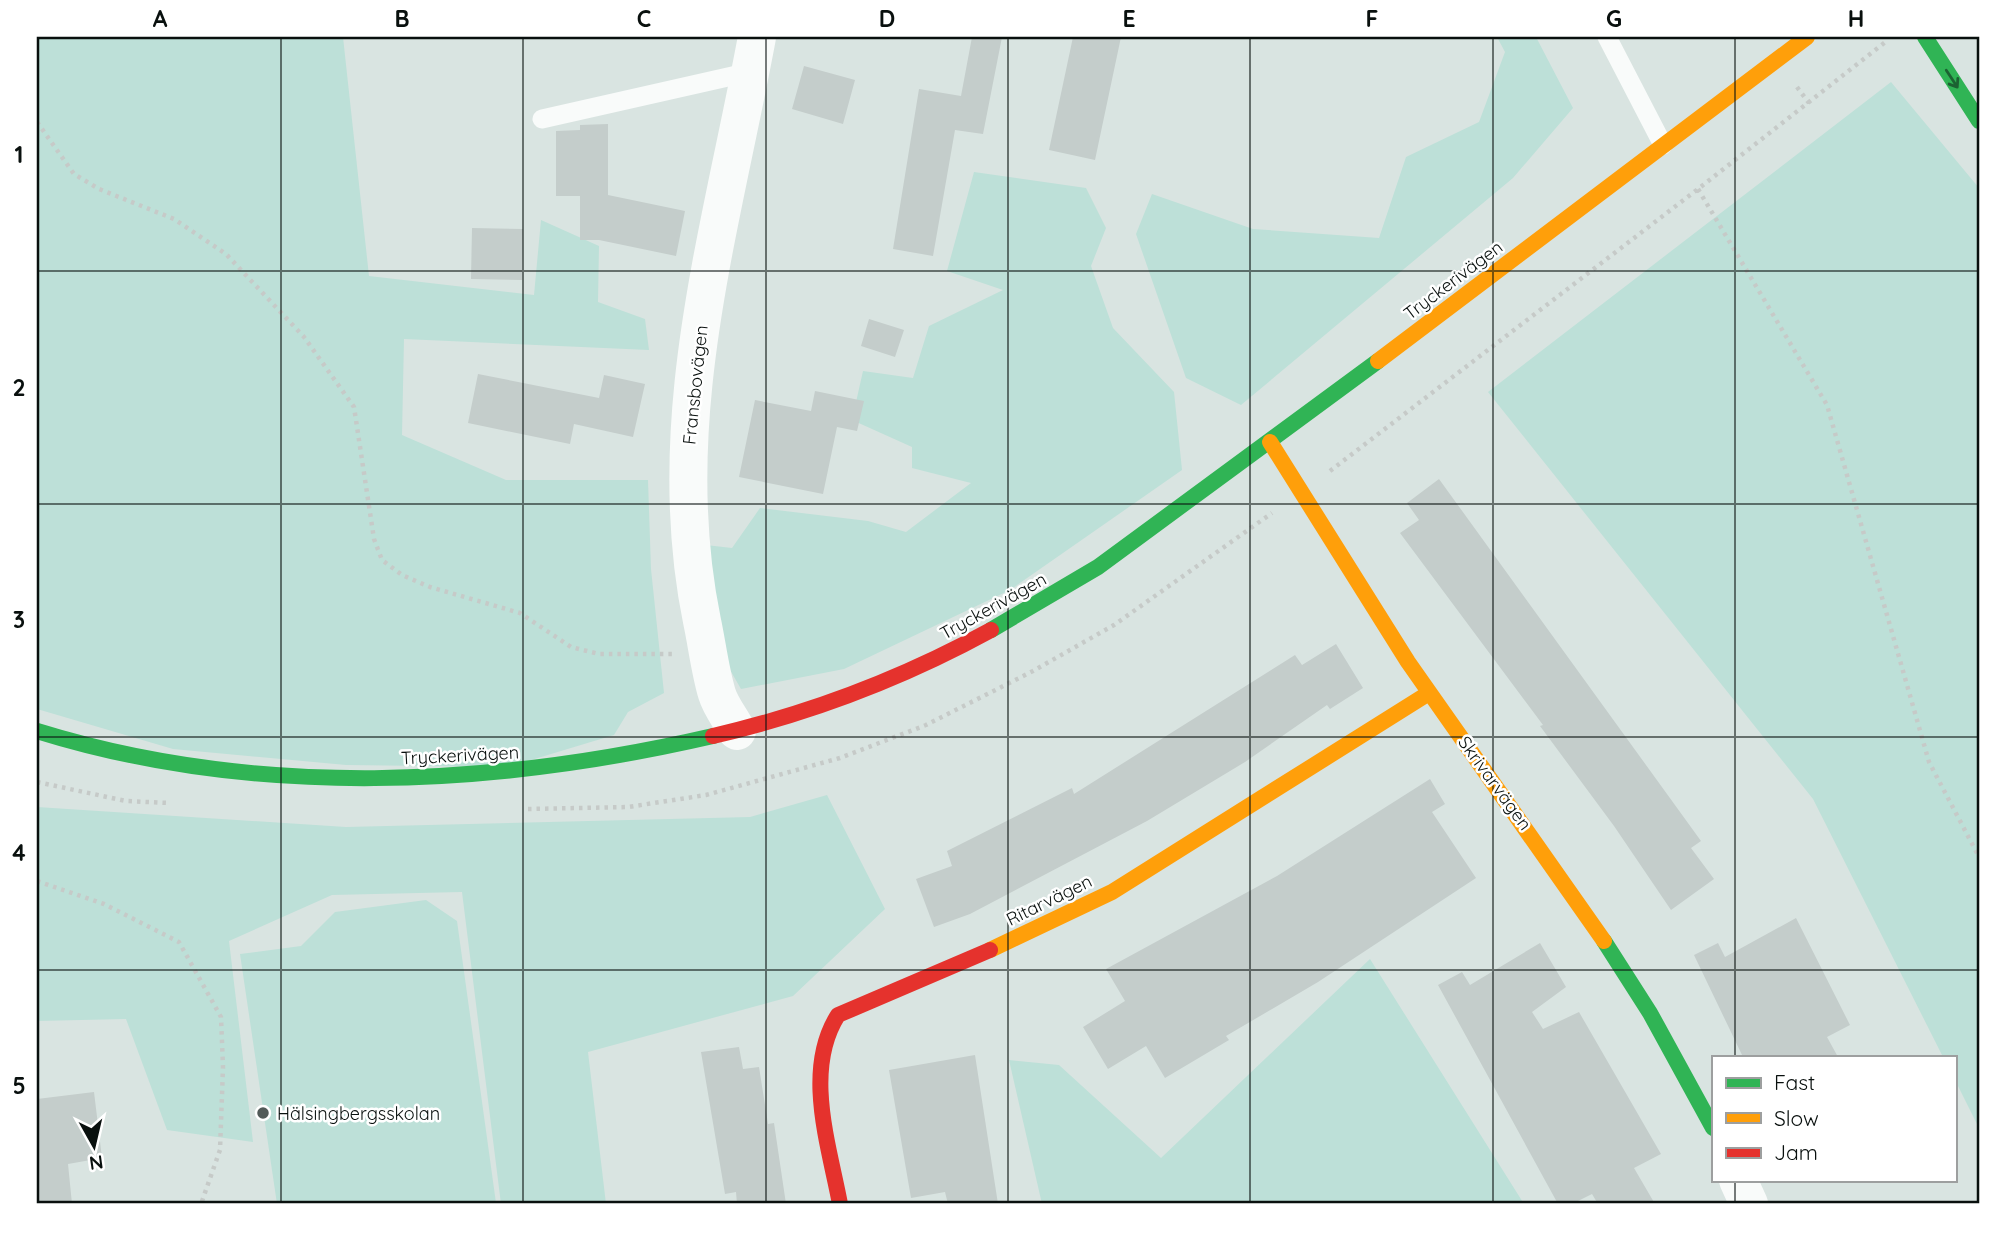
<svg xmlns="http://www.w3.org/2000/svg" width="2016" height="1241" viewBox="0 0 2016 1241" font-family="Quicksand,sans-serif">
<rect width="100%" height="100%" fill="#d9e4e1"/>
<path fill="#bde0d8" d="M37,37H343L369,276L534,295L541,220L599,246L598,302L645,319L649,350L404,339L402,435L506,480H648L651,569L664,693L628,712L614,735L508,767L346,765L173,749L37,709Z
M1497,37H1536L1573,108L1513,178L1241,405L1186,378L1136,234L1152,194L1253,229L1379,238L1406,157L1479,122L1505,52Z
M1891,82L1979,188V1128L1955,1080V1057H1943L1813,799L1488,392Z
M974,172L1086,188L1106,228L1091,266L1113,328L1174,392L1182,470L1010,590L844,669L741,689L714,642L697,544L732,548L760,508L868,521L906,532L971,483L912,468V447L852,420L863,371L913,378L929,326L1003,290L947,271Z
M827,795L885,909L793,996L588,1052L606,1204H501L462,892L332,895L229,941L253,1142L167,1130L126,1019L37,1021V807L346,827L750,817Z
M426,900L457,921L496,1203L277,1204L240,954L301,946L335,912Z
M1370,959L1524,1204H1042L1009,1060L1059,1065L1161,1158Z"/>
<path fill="#c4cdcb" d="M972,37H1002L983,134L955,130L933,256L893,249L919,89L961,96Z
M1073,37H1121L1095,160L1049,150Z
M804,66L855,80L843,124L792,109Z
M608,124V195L685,211L676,256L599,240H580V196H556V131L580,130V125Z
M472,228L523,229L522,280L471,279Z
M869,319L904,330L895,357L861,346Z
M478,374L599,398L604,375L645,384L633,437L574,424L570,444L468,423Z
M815,391L864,401L857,431L837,427L823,494L739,477L755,400L811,411Z
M1439,479L1701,841L1691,848L1714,879L1671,910L1614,826L1540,726L1543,725L1400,533L1419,520L1407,503Z
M1336,644L1363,688L1330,709L1327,705L1245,762L1147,821L970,914L934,927L916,879L952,866L947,851L1072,788L1074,794L1295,655L1302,665Z
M1430,779L1445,804L1432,812L1476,878L1318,982L1226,1036L1229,1040L1165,1078L1146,1046L1108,1069L1083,1027L1125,1001L1106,969L1277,876Z
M1796,918L1850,1025L1827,1037L1838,1057H1743L1694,955L1718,943L1725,957Z
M1540,943L1566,987L1532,1012L1543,1029L1579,1012L1661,1154L1634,1168L1655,1204H1598L1592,1194L1572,1204H1558L1438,985L1462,972L1470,985Z
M739,1047L743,1069L759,1067L768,1124L774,1123L786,1204H737L736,1192L725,1194L701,1052Z
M975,1055L998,1204H948L945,1192L911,1198L889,1070Z
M94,1092L102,1158L68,1164L72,1204H38L37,1099Z"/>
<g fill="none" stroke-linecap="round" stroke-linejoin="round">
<path stroke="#c6cac8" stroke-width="4.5" stroke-dasharray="3.5 5" stroke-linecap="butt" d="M1797,87L1809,103
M37,122L74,174L99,189L174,219L226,254L304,337L354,407L374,539L382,560L402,575L430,587L520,613L571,647L599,654H672
M1698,189L1827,405L1929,762L1979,857
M1330,471L1698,189L1888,40
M37,782L126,801L169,803
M528,809L628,807L706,795L840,758L926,725L1033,671L1114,625L1272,513
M37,881L104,904L179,942L221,1017L223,1067L220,1150L201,1204"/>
<path stroke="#f9fbfa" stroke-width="19" d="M1607,37L1663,145
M542,119L750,72"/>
<path stroke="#f9fbfa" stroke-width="38" d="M737,731C731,719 721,707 717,694C710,671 707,644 702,621C661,422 721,231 757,37
M1738,1180L1749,1204"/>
<path stroke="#30b455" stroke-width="16" d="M1925,37L1979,121
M991,630L1098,567L1378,361
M37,731C256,799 492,787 713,736
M1604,941L1650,1013L1713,1128"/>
<path stroke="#ff9f0a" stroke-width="16" d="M1378,361L1807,37
M1270,442L1408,662L1604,941
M990,950L1112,892L1429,693"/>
<path stroke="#e5322d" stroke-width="16" d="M713,736C808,714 905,677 991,630
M840,1204C829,1145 803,1070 838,1015L990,950"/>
</g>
<defs><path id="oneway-shaft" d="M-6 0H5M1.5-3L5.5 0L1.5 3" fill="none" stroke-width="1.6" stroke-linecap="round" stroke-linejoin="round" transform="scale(1.75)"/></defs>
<use stroke="#1c6232" href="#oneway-shaft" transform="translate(1952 79) rotate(57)"/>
<path fill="none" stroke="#09100e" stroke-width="2" stroke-opacity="0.55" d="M281,37V1204M523,37V1204M766,37V1204M1008,37V1204M1250,37V1204M1493,37V1204M1735,37V1057M37,271H1979M37,504H1979M37,737H1979M37,970H1979M1735,1180V1204"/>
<circle fill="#525a58" stroke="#fff" stroke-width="2.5" cx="263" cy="1113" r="7"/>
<g text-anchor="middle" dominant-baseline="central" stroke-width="5" stroke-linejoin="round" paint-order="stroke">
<g font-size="18" fill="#09100e" stroke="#fff">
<text transform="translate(1453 280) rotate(-37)">Tryckerivägen</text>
<text transform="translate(695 385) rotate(-84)">Fransbovägen</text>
<text transform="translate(993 606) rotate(-29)">Tryckerivägen</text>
<text transform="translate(460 755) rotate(-3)">Tryckerivägen</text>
<text transform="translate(1495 783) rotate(54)">Skrivarvägen</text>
<text transform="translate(1049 900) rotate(-26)">Ritarvägen</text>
</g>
<g font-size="18" fill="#09100e" stroke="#fff" text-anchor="start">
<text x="277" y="1113">Hälsingbergsskolan</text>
</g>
</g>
<rect width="2016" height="1241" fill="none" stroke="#ffffff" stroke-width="77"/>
<rect x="1712" y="1056" width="245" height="126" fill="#ffffff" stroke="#9d9f9f" stroke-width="2"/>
<rect x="1726" y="1078" width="35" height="10" fill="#30b455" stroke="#9d9f9f" stroke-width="2"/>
<text x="1774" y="1090" font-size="21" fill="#09100e">Fast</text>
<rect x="1726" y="1113" width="35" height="10" fill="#ff9f0a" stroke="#9d9f9f" stroke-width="2"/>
<text x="1774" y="1126" font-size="21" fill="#09100e">Slow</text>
<rect x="1726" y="1148" width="35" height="10" fill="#e5322d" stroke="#9d9f9f" stroke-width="2"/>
<text x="1774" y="1160" font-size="21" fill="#09100e">Jam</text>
<g transform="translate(94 1146) rotate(172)" stroke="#ffffff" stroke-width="5" paint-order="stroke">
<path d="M0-5L12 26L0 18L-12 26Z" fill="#09100e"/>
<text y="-10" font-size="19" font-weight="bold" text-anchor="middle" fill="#09100e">N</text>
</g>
<rect x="38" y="38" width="1940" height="1164" fill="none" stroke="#09100e" stroke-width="2.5"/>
<g font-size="23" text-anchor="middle" font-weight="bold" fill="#09100e">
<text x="160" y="27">A</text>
<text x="402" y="27">B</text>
<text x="644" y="27">C</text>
<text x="887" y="27">D</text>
<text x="1129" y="27">E</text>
<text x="1372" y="27">F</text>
<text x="1614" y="27">G</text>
<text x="1856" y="27">H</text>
<text x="19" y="163">1</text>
<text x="19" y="396">2</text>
<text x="19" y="628">3</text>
<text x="19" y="861">4</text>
<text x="19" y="1094">5</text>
</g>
</svg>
